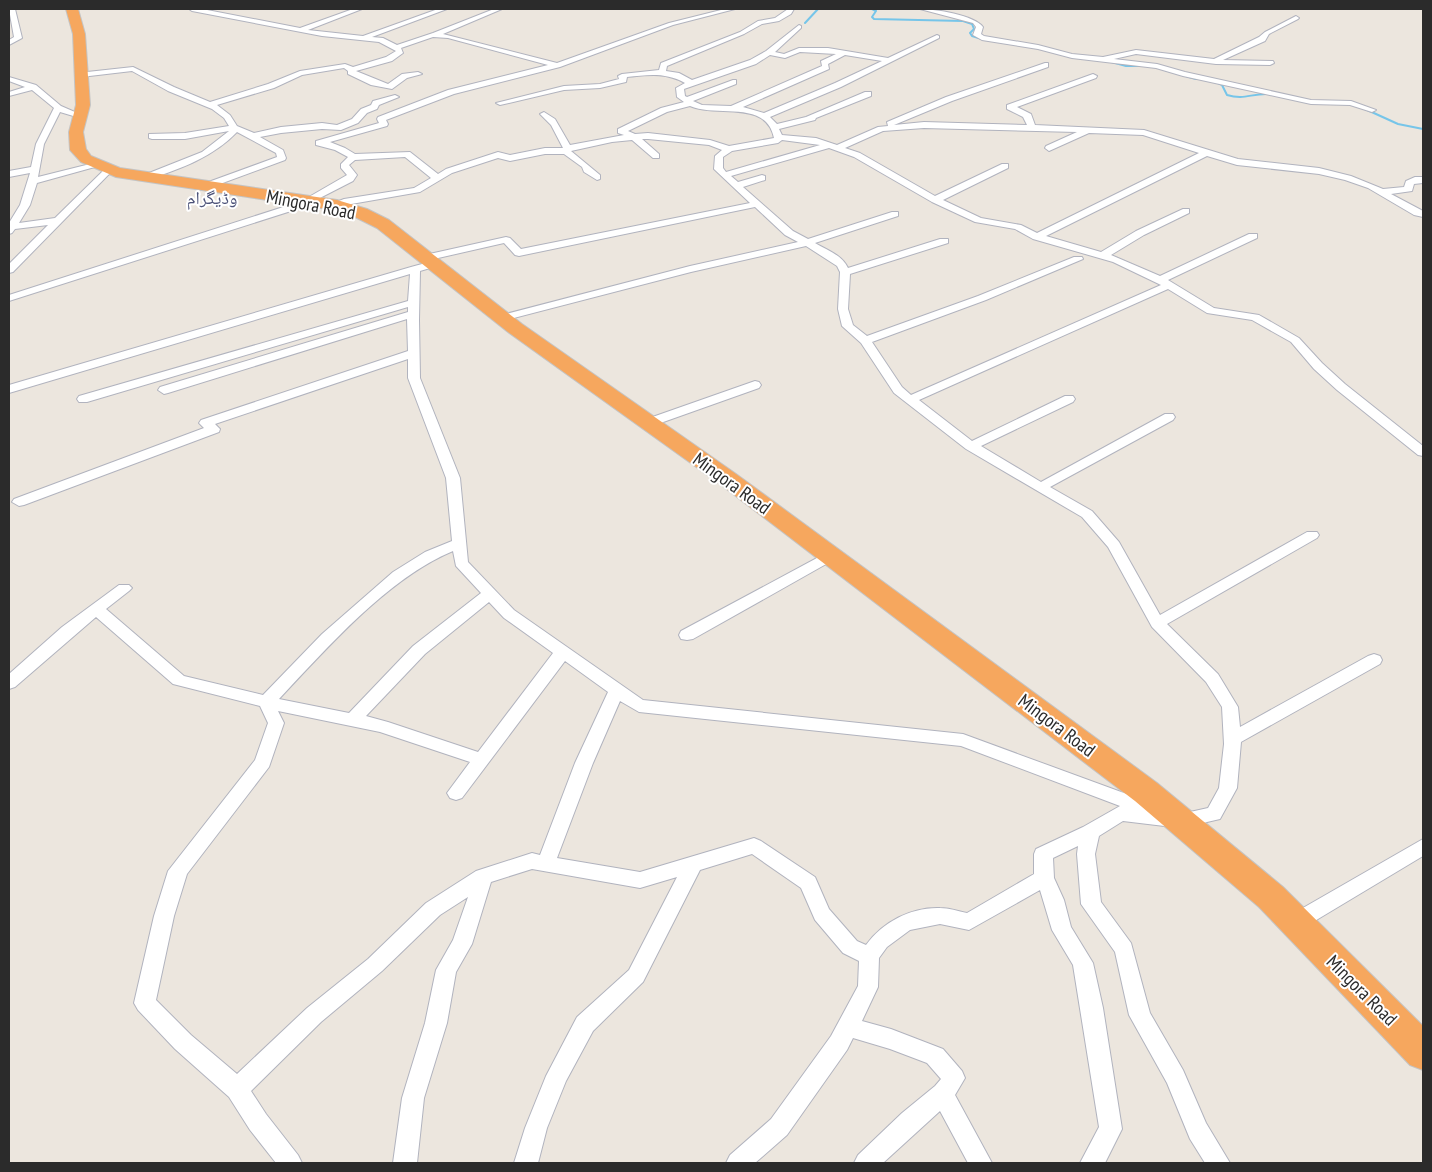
<svg xmlns="http://www.w3.org/2000/svg" width="1432" height="1172" viewBox="0 0 1432 1172" font-family="'PT Sans Narrow','Noto Naskh Arabic',sans-serif">
<rect width="100%" height="100%" fill="#ece6de"/>
<g fill="none" stroke-linecap="round" stroke-linejoin="round">
<path stroke="#76c5e9" stroke-width="2" d="M872,9L876,11L872,17L874,19L963,21L972,24L974,29L970,33L972,36L985,40
M805,23L818,9
M1108,61L1126,66H1145
M1165,70L1196,79
M1216,82L1222,85L1227,95C1244,100 1250,94 1266,94
M1365,109L1398,124L1423,129"/>
<defs>
<path id="street" d="M9,9H15L22,38L9,45V40L14,37Z
M189,9H202L300,28L353,9H362L308,30L363,36L438,9H447L372,37L383,38L397,45L433,33L494,9H502L443,34L557,63L669,23L725,9H735L673,25L560,67L454,94L386,120L388,124L387,126L330,142L345,148L355,154L410,152L438,174L446,169L498,152L510,155L545,148H563L551,125L540,114L544,112L555,119L570,145L624,135L618,133V129L661,108L684,102L677,97L676,88L685,83C665,72 648,75 627,77L626,82L600,88L564,90L500,105L496,103L564,86L600,84L619,79L618,76L622,74L659,70L661,63L740,32L758,21L775,18L788,9H794L791,14L779,21L762,24L744,34L667,66L666,71L679,73L692,80L750,60L766,51L799,25L801,26V28L775,52L784,54L799,48H828L888,58L937,35L939,36V38L841,87L770,117L777,124L806,117L865,92H871V96L816,118L815,120L779,129L782,135L816,138L837,145L878,127L888,126L887,122L946,97L1045,63H1048V67L952,101L894,125L924,122L1027,125L1023,117L1007,109V105L1093,74L1097,76L1096,78L1017,107L1031,114L1035,125L1144,130L1238,159L1319,168L1351,176L1383,189L1404,187L1406,181L1415,177H1423V183L1414,184L1412,191L1391,194L1423,211V217L1414,215L1368,188L1345,180L1319,174L1237,165L1207,156L1046,236L1101,252L1136,231L1183,209H1189V213L1144,235L1111,255L1160,276L1249,234H1257V238L1168,280L1214,308L1259,315L1299,338L1322,363L1345,384L1423,446V456L1418,455L1337,390L1314,369L1291,342L1252,320L1207,313L1168,289L919,400L972,441L1065,396H1073L1075,399L1073,402L981,446L1041,482L1165,414H1173L1175,417L1173,420L1050,487L1092,511L1119,542L1160,615L1307,532H1317L1319,535L1317,538L1167,624L1218,674L1238,707L1240,727L1368,656L1374,654L1380,656L1382,660L1380,664L1241,742L1237,788L1220,819L1181,828L1123,821L1099,836L1095,854L1101,902L1131,943L1150,1013L1183,1070L1206,1123L1230,1163H1205L1190,1139L1167,1083L1129,1015L1115,952L1081,904L1077,854L1078,846L1053,858L1054,878L1064,900L1071,927L1093,963L1103,1008L1122,1129L1105,1163H1080L1099,1127L1073,965L1052,930L1040,890L969,930L940,924L910,930L887,947L879,958L878,987L862,1021L891,1029L943,1049L962,1071L965,1078L955,1095L992,1163H968L940,1111L883,1163H854L858,1155L902,1113L935,1086L941,1079L927,1063L890,1049L853,1038L847,1050L787,1135L755,1163H726L730,1155L771,1119L831,1036L858,986L859,961L843,953L815,920L801,888L752,854L700,870L643,982L593,1031L566,1081L547,1128L538,1163H514L525,1128L546,1076L577,1017L629,970L677,877L640,888L532,869L491,882L472,944L456,972L447,1023L424,1098L417,1163H393L402,1098L425,1023L436,970L453,940L468,897L440,915L382,971L321,1022L251,1091L266,1114L298,1155L302,1163H276L250,1130L229,1097L175,1049L138,1010L134,1003L154,916L168,871L255,760L268,723L260,706L173,684L96,617L15,687L9,689V674L62,627L119,585H129L132,588L129,591L106,609L184,676L263,695L322,634L393,572L425,552L452,541L446,478L408,378V359L215,424L220,429L219,432L24,505L19,506L12,502L14,499L204,428L199,423L201,420L408,351L407,319L168,393L164,394L158,390L160,387L408,312V307L87,402H79L77,399L79,396L408,301L410,274L9,393V385L411,267L433,261L437,262L438,264L437,266L420,271L419,320L420,378L460,478L468,562L514,610L643,700L963,734L1162,807L1165,812L1181,814L1208,808L1219,788L1224,744L1222,707L1206,682L1152,627L1108,547L1082,517L966,449L894,393L861,343L842,326L838,309L840,272L837,266L806,246L691,272L502,321L496,318L498,316L690,266L798,242L785,235L755,207L519,256L515,255L504,243L425,261L420,258L425,255L506,237L510,238L521,249L750,203L714,169L715,156L722,150L709,145L648,139H642L659,154V158H653L632,140L612,142L571,151L600,175V179L597,180L584,172L582,167L564,154H545L510,161L498,158L452,173L420,192L334,207V203L344,199L414,188L431,178L405,157L355,160L349,165L357,175L353,181L314,201L313,204L9,301V295L302,201L347,175L341,168V164L348,157L335,150L316,145V141L379,123L377,119L378,117L448,90L548,65L448,38L433,37L401,48L403,53L392,61L356,71L388,84L402,74L418,72L422,74L407,78L392,89L371,85L348,74V71L344,68L302,75L274,88L217,105L230,115L237,126L254,133L281,127L322,123L337,125L352,119L361,109L371,105L373,101L395,95L399,97L379,105L377,109L367,113L358,123L341,130L322,129L281,133L260,137L283,150L286,158L285,160L209,188H203V184L277,157L276,153L237,132C213,157 182,168 150,179H144V175L202,152L229,131L185,139H152L149,138V134L185,133L229,126L224,118L212,109L168,91L132,71L81,77H78V73L133,67L174,87L210,102L268,84L300,71L345,64L353,67L386,57L396,51L379,42L322,36L192,11ZM800,52L836,54L821,61L822,66L731,106L702,105L693,101L736,84V80H733L687,97L685,96L684,89L756,64L770,55L785,58ZM845,55L882,61L835,83L764,113L743,107L829,69L828,64ZM690,106C717,118 766,99 774,138L729,146L710,140L648,133L635,134L628,131L667,112ZM924,128L1077,132L1046,146L1045,148L1049,151L1089,133L1143,135L1199,153L1037,233L1021,225L981,218L943,200L1008,168V164H1002L935,196L860,153L845,148L883,131ZM782,140L820,145L726,172L723,168V157L732,151L778,143ZM829,148L854,157L932,202L975,222L1015,229L1033,239L1113,262L1161,285L911,395L902,387L872,342L986,300L1083,259L1082,257H1074L978,296L867,336L853,325L848,309L850,274L948,243V239H940L848,268C842,255 827,250 815,243L898,216V212H892L808,239L793,231L743,187L765,180V176L762,175L738,182L731,176ZM453,551L456,566L481,593L413,646L349,713L279,699C327,648 388,578 453,551ZM489,602L504,618L553,653L478,752L388,722L366,716L425,654ZM565,661L608,692L575,763L540,855L532,853L476,871L426,903L368,959L307,1008L237,1074L191,1035L156,1000L174,916L187,874L269,767L284,723L278,711L380,732L470,762L447,793L450,798L456,800L462,798ZM620,701L639,712L961,746L1120,806L1083,827L1036,849L1034,854V874L967,913C958,911 949,908 940,908C911,907 883,922 866,945L857,941L829,909L815,877L761,841L754,838L640,872L557,858L593,763Z
M920,9C935,9 974,15 983,27L981,34L984,36L1038,45L1072,54L1103,57L1136,50L1214,59L1259,37L1265,32L1296,16L1299,18L1298,19L1269,34L1265,41L1223,60L1273,61L1274,63L1270,65L1216,64L1136,54L1114,59L1157,64L1185,72L1311,100L1351,101L1376,110L1372,112L1350,105L1311,104L1183,76L1156,68L1072,58L1038,49L982,40L973,35L976,27L973,23Z
M9,77L36,85L61,106L84,116L80,118L60,112L44,144L38,177L98,162L102,165L37,183L30,205L19,223L55,218L107,167L110,166L114,169L13,272L9,273V264L48,225L15,229L12,233L9,234V223L20,205L30,173L9,177V171L31,167L36,144L54,108L32,90L9,96V92L25,87L9,81Z
M755,381L759,382L761,385L759,388L652,426H644L642,423L644,420Z
M830,551L835,553L837,556L835,559L693,639L687,640L681,639L679,635L681,631Z
M1423,839V856L1303,928L1296,930L1289,928L1286,922L1289,916Z"/>
<path id="highway" d="M66,9H78L85,34L90,105L83,132L86,149L91,156L120,168L337,200L367,209L389,220L522,324L736,474L1157,783L1283,887L1423,1026V1070L1410,1065L1259,907L1135,801L720,484L508,332L377,228L355,217L334,210L116,177L81,162L70,150L69,132L76,105L73,34Z"/>
</defs>
<use href="#street" stroke="#b1b3be" stroke-width="2"/>
<use href="#highway" stroke="#c4c4c4" stroke-width="2"/>
<use href="#street" fill="#fff" fill-rule="evenodd"/>
<use href="#highway" fill="#f6a75e" fill-rule="evenodd"/>
</g>
<g text-anchor="middle" dominant-baseline="central" stroke-width="4" stroke-linejoin="round" paint-order="stroke">
<g font-size="18" fill="#4d5379" stroke="#fff">
<text x="212" y="197">وڈیگرام</text>
</g>
<g font-size="19" fill="#2b2b2b" stroke="#fff">
<text transform="translate(311 204) rotate(11)">Mingora Road</text>
<text transform="translate(732 483) rotate(36)">Mingora Road</text>
<text transform="translate(1057 725) rotate(37)">Mingora Road</text>
<text transform="translate(1362 990) rotate(45)">Mingora Road</text>
</g>
</g>
<rect width="1432" height="1172" fill="none" stroke="#2b2b2b" stroke-width="20"/>
</svg>
